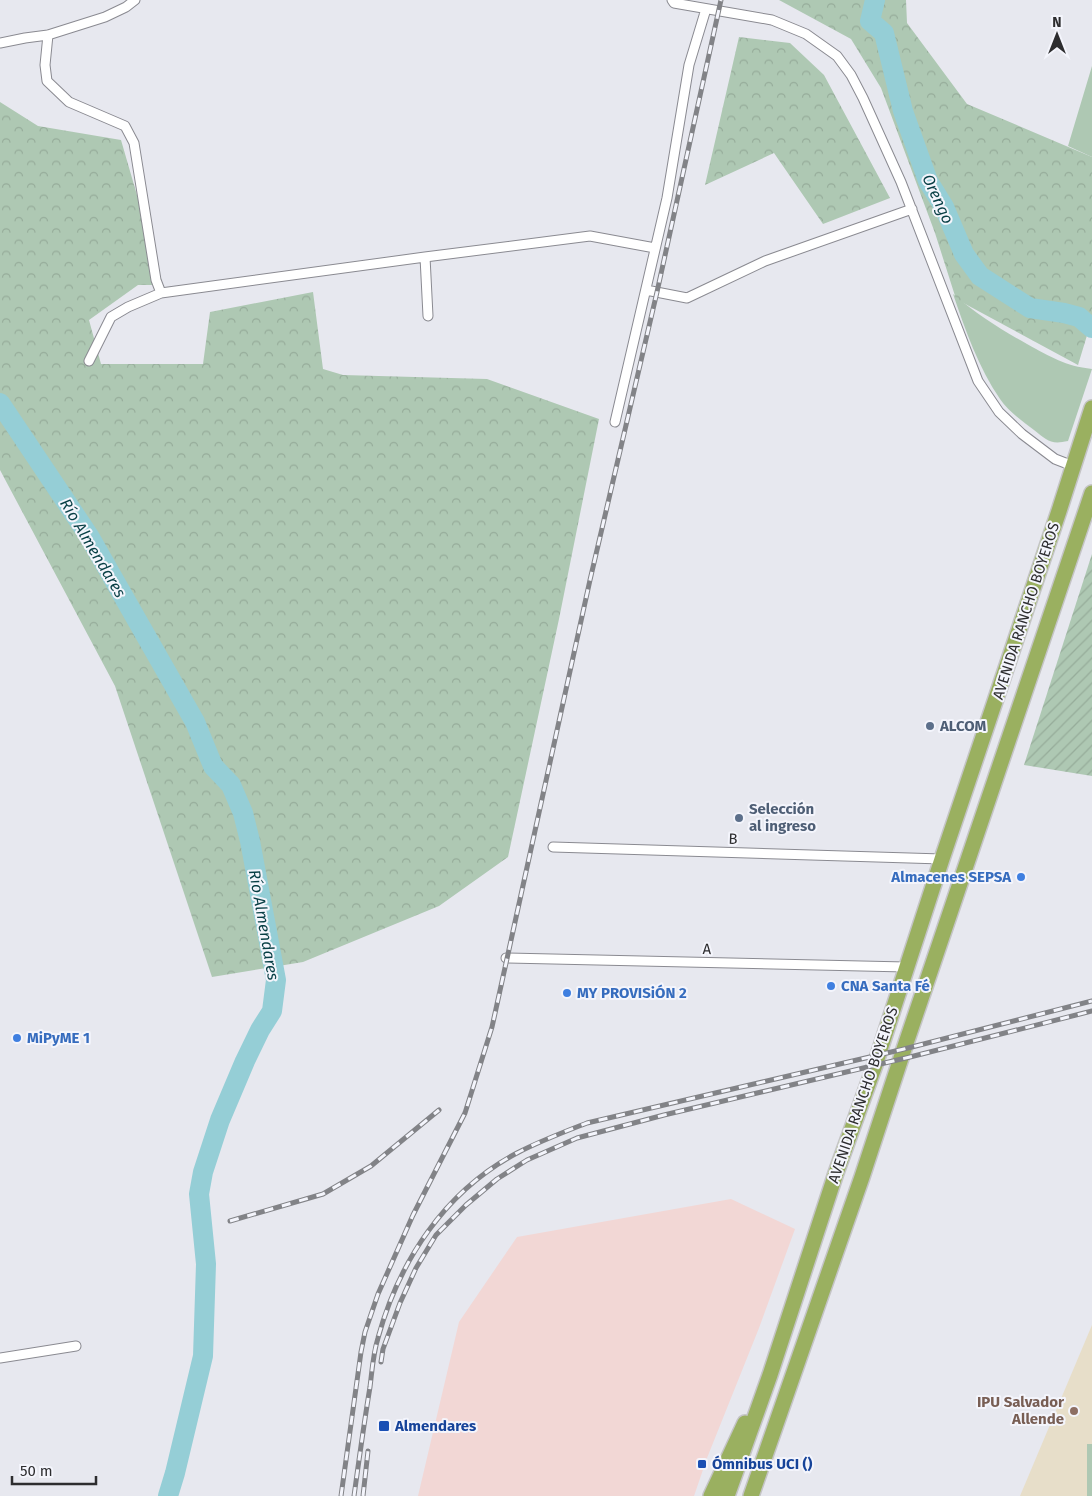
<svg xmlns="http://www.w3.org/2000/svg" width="1092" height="1496" viewBox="0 0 1092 1496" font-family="'Fira Sans',sans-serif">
<defs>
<pattern id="forest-crowns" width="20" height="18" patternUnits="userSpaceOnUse" patternTransform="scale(1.25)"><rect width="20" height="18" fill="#aec8b3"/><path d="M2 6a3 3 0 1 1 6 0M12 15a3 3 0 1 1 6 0" fill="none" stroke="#96ac9a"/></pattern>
<pattern id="garden-furrows" width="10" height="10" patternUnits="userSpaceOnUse" patternTransform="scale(1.25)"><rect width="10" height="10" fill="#aec8b3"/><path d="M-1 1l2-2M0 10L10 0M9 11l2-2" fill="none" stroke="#96ac9a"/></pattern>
</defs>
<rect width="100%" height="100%" fill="#e7e8ef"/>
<path fill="#f2d7d5" d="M731,1199L795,1229L759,1328L707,1458L694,1496H418L459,1322L517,1237Z"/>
<path fill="#e7dec9" d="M1092,1325V1496H1020Z"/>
<path fill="#aec8b3" d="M1092,66V157L1068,146Z
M953,294C978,315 1000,329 1027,344C1051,357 1065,366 1092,369L1068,441C1050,445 1047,440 1034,430C1022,421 1008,411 1000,399C979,369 965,329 953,294Z
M1087,1444H1092V1496H1087Z"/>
<path fill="url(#forest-crowns)" d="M779,0H906L907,23L967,104L1092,157V319L1078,365L956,299L935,233L881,88L851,39Z
M739,37L790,43L824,75L890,198L823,224L774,153L705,185Z
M0,102L38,126L121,140L163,285H138L89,320L101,364H203L210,312L313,292L323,369L343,375L487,379L599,419L559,619L508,857L439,906L303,962L212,977L115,686L0,470Z"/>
<path fill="url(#garden-furrows)" d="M1092,554V776L1024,765Z"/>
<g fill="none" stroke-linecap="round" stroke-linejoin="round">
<path stroke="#95ced6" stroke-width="20" d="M875,0L870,21L884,33L903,111L928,181L944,207L964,254L980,276L1030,308L1064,313L1079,317L1092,328
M0,403L89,536L195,722L213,766L231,785L243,813L250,841L276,980L272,1011L260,1030L245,1061L220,1120L203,1172L199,1194L206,1264L203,1356L175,1473L168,1496"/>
<defs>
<path id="minor" d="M672,0L674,3L772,20L806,34L837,56L851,75L863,98L901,182L978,381L999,412L1022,434L1055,459L1073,466
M48,35L45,65L47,81L69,102L125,126L134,143L156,280L161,293
M0,43L25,38L48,35L105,17L126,7L135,0
M425,257L428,316
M646,290L687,298L765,261L912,209
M89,361L111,317L128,307L161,293L425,257L590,236L655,248
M615,422L667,198L689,65L706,9
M553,847L942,859
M506,958L906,967
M0,1358L76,1346"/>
<path id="trunk" d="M711,1496L745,1423
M727,1496L770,1375L836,1173L875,1065L942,859L1059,511L1092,408
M751,1496L862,1177L904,1049L1092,493"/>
</defs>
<use href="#minor" stroke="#8a8a91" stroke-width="11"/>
<use href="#trunk" stroke="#c4c4c5" stroke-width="18"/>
<use href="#minor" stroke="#fff" stroke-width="9"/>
<use href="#trunk" stroke="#9ab060" stroke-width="15"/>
<defs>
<path id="rail" d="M230,1221L323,1194L371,1166L439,1110
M381,1362L383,1349L400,1303L416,1268L436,1235L466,1205L497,1179L527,1160L577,1138L664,1115L910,1057L1092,1011
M341,1496L361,1352L365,1332L378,1294L413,1215L465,1113L492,1027L590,580L657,292L721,0
M354,1496C359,1460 364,1423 370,1387C372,1371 373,1354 378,1338C399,1261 445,1191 517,1153C540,1141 564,1132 587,1123L904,1049L1092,1001
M363,1496L368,1451"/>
</defs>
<use href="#rail" stroke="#828387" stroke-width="5"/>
<use href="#rail" stroke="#f4f5fc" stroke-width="3" stroke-dasharray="9" stroke-linecap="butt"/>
</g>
<g fill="#5c6f8a" stroke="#f4f5fc" stroke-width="2">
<circle cx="930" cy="726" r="5"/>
<circle cx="739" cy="818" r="5"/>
</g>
<g fill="#3f7fe0" stroke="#f4f5fc" stroke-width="2">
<circle cx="1021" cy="877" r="5"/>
<circle cx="831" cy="986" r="5"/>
<circle cx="567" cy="993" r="5"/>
<circle cx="17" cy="1038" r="5"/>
</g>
<circle fill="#8d6e63" stroke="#f4f5fc" stroke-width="2" cx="1074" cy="1411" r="5"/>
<g fill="#1a4fb4" stroke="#f4f5fc" stroke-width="2">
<rect x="378" y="1420" width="12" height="12" rx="2.5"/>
<rect x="697" y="1459" width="10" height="10" rx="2.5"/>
</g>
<g text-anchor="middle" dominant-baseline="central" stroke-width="4" stroke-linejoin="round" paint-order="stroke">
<g font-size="15" fill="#2d2d2f" stroke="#f4f5fc">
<text transform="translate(1026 611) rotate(-72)">AVENIDA RANCHO BOYEROS</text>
<text transform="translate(733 839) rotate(2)">B</text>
<text transform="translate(707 949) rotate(1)">A</text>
<text transform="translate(863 1095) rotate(-71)">AVENIDA RANCHO BOYEROS</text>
</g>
<g font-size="15" font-weight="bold" fill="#4e5e75" stroke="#f4f5fc" text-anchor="start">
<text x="940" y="726">ALCOM</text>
<text x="749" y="809">Selección<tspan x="749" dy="17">al ingreso</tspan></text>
</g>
<g font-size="15" font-weight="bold" fill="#366cbe" stroke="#f4f5fc" text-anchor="start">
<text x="1011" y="877" text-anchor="end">Almacenes SEPSA</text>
<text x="841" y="986">CNA Santa Fé</text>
<text x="577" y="993">MY PROVISiÓN 2</text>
<text x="27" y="1038">MiPyME 1</text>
</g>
<g font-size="15" font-weight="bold" fill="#785e54" stroke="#f4f5fc" text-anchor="end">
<text x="1064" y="1402">IPU Salvador<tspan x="1064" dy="17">Allende</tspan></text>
</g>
<g font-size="15" font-weight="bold" fill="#164399" stroke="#f4f5fc" text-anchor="start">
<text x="395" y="1426">Almendares</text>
<text x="712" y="1464">Ómnibus UCI ()</text>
</g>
<g font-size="16" font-style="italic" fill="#083f45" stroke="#f4f5fc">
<text transform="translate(938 199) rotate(65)">Orengo</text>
<text transform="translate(93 548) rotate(59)">Río Almendares</text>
<text transform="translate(264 925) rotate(80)">Río Almendares</text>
</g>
</g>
<g transform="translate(1057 35)" stroke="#f4f5fc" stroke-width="4" paint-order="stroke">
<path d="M0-4L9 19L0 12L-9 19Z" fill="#2d2d2f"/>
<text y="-8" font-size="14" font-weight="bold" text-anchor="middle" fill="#2d2d2f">N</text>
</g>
<path d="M12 1476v8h84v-8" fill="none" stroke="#2d2d2f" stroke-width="2.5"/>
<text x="20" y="1476" font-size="15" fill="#2d2d2f" stroke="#f4f5fc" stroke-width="4" paint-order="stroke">50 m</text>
</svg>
